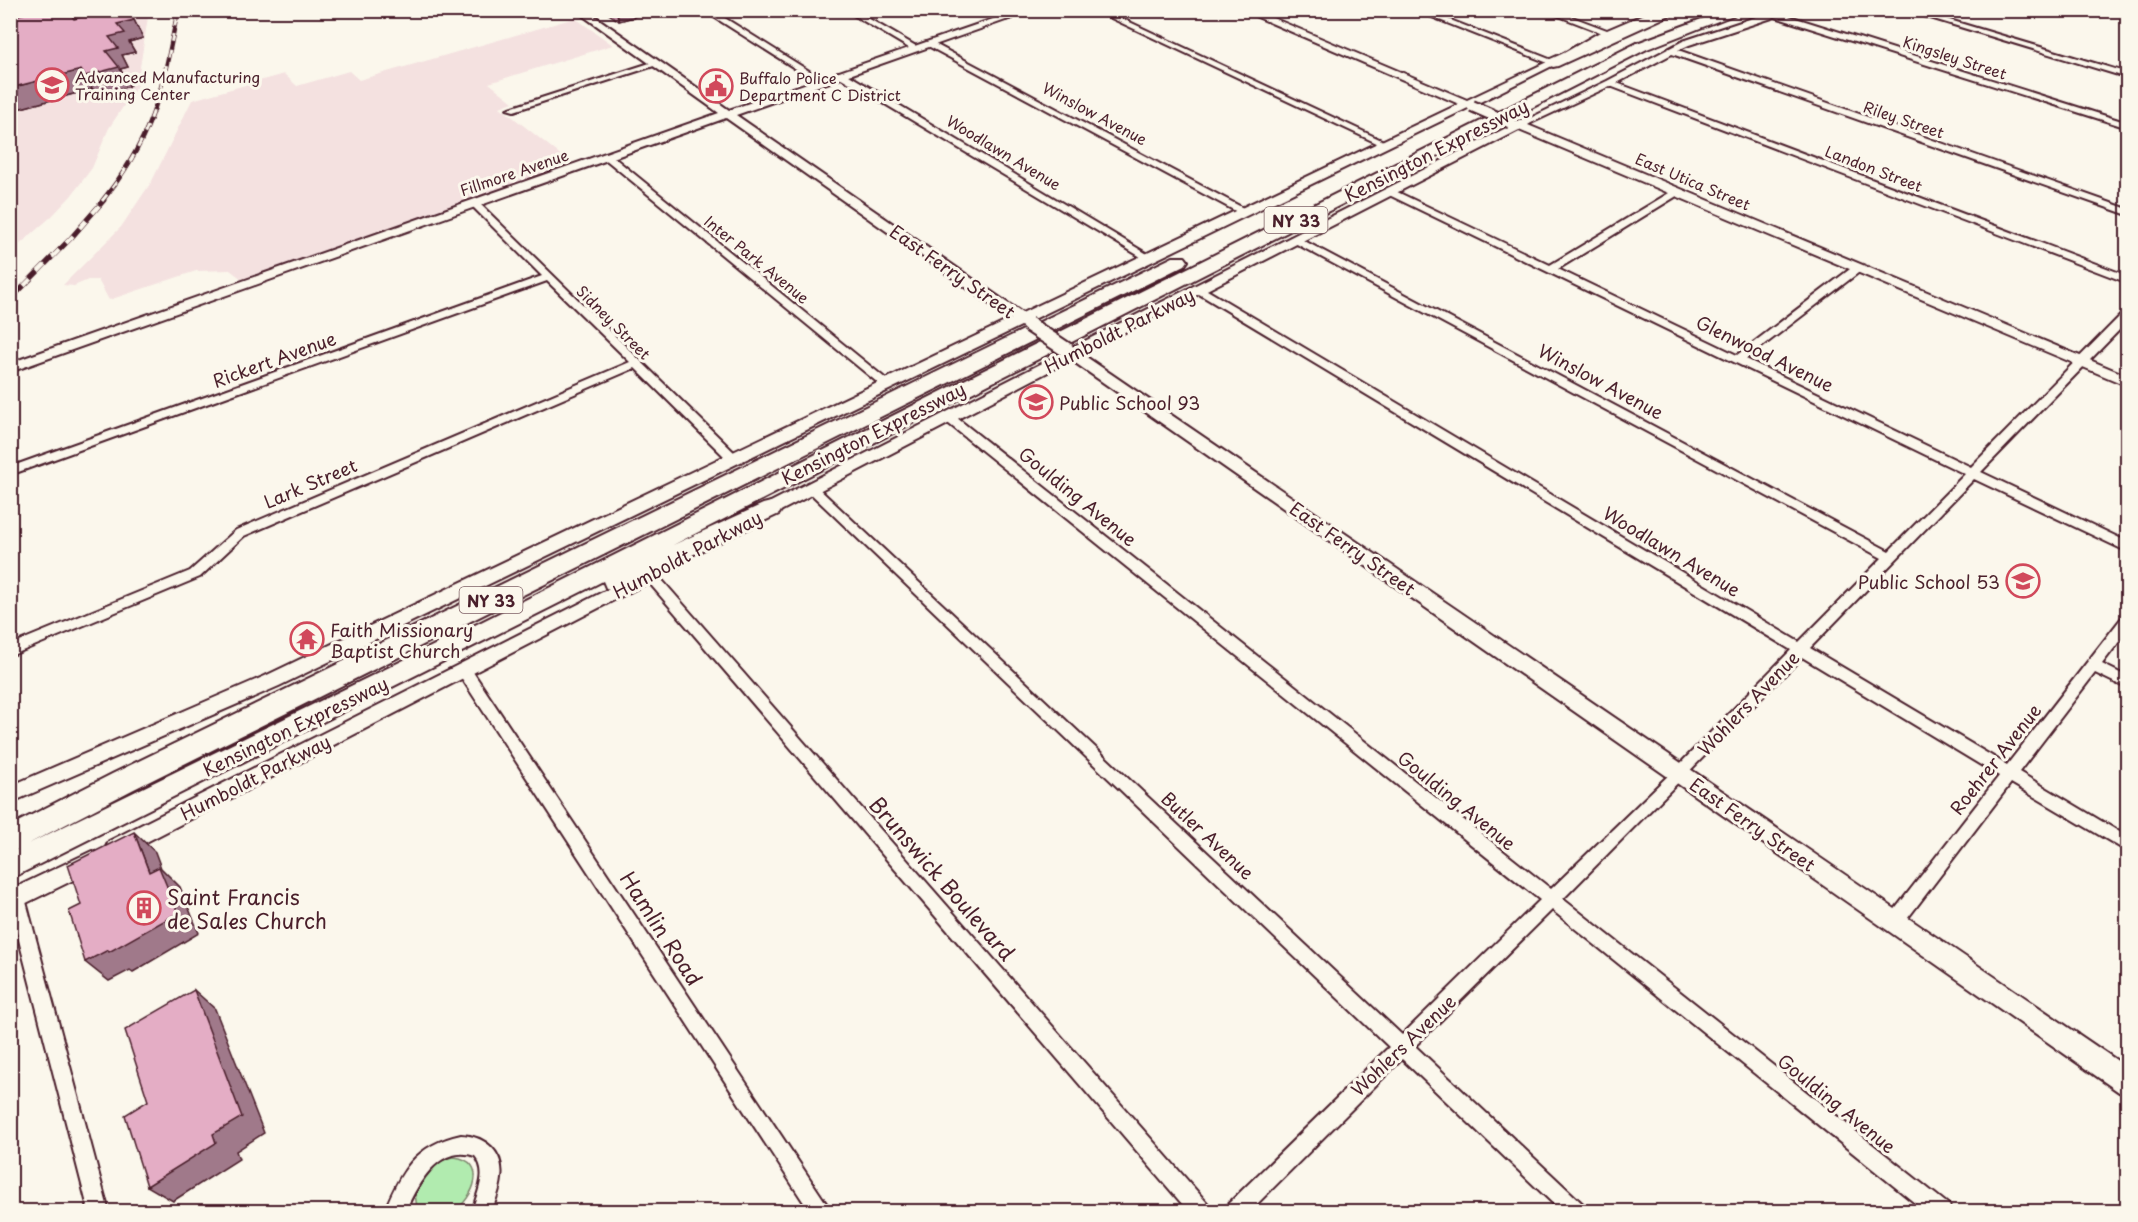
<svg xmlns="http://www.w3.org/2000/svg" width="2138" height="1222" viewBox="0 0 2138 1222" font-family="'Playpen Sans',sans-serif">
<rect width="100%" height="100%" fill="#fbf7ec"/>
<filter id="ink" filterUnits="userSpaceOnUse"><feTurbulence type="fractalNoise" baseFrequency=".0167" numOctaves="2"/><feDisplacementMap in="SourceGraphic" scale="12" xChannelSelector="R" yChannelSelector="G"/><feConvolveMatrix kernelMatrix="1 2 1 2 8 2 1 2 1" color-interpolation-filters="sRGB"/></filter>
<g filter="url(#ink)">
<path fill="#f4e1e0" d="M10,11H149L137,86L109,128L92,168L71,196L52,216L11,252Z
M575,18L613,45L489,83L513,102L500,107L572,164L242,279L230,270L196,271L109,300L98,280H88L74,286L63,285L121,227L152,181L192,100L284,74L297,86L349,71L359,80Z"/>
<path fill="#b1ebaf" stroke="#7e856d" stroke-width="1.5" d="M454,1157C490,1161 473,1199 454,1211L420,1212C405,1188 431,1160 454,1157Z"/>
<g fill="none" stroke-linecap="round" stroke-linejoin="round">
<defs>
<path id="street" d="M15,10H29L10,16V12Z
M703,10H712L825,81L818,83Z
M845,10H854L921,49L914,51Z
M990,10H999L1012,18L1005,20Z
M1094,10H1104L1390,144L1383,146Z
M1414,10H1425L1552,60L1600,32L1543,10H1554L1607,30L1654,10H1665L1603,37L1553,65Z
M1786,10V14H1783L2128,123V128L1775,17L1689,45L1678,50L2128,209V215L1672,54L1617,83L2128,276V283L1610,86L1529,124L1522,122L1607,81L1683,41L1771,12Z
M1904,10H1916L2128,73V78Z
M931,42L1247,210L1249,212L1241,214L928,46V42Z
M653,62L660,64L514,111L507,109Z
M838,72H844L1154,258L1146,260L838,76Z
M605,155H611L891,383V387H883L605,159Z
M1385,189H1391L1550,265L1674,190H1680V194L1558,269L1737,355L1854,266H1862V270L1746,359L1971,467L2124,312L2128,311V321L1981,472L2128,542V552L1974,479L1810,648L2007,765L2123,616L2128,615V630L2102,664L2128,677V689L2095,673L2019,772L2128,837V852L2011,783L1901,927L1895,930L1889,927L1887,922L1889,917L1999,776L1802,657L1563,899L1949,1205L1952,1212H1926L1552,910L1415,1046L1584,1205L1587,1212H1562L1402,1059L1249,1212H1224L1227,1205L1389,1047L805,488L811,484L815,485L1402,1035L1540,900L944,420V414H952L1551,889L1675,769L1791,650L1194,291V287H1202L1799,642L1882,558L1291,241V237H1297L1889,551L1965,474L1385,193Z
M475,201L478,202L738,456L740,459L738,462H730L635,368L244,536L200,577L10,656V645L190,571L236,530L630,362L547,281L10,475V467L542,276L470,204Z
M650,570L655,572L1209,1205L1212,1212H1189L645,578L643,575Z
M464,665L469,666L832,1212H810L459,674L457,670L459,666Z
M17,891L23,893L25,898L109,1212H89L10,905V894Z
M461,1135C485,1136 505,1152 501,1179C500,1190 495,1200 492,1212H472C477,1192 489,1173 475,1156C438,1144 417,1185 405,1212H384C401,1171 415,1145 461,1135Z"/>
<path id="secondary" d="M575,10H586L729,110L1019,10H1034L736,115L1022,313L1459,104L1241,10H1254L1467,100L1549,61L1558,63L1476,104V108H1468L1032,320L1035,324L1033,327L1028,328L1021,326L279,686L10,803V786L265,676L1011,319L726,118L10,372V363L719,113Z
M1526,119L1532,122L1528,125L2128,376V386L1519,130L1082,354L2128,1068V1095L2119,1092L1071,360L765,519H753L751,515L753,511L1062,353L1060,350L1062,347H1073L1510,126L1507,123L1509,121H1519Z
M672,557L678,559L681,563L678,567L125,853L117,856L109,853L106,847L109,841Z
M92,851L100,853L103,860L100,867L10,911V890Z"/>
<path id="highway" d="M1663,10H1681L1558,66L1553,67L1546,63L1548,60Z
M1726,10H1746L1647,49L673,545L763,504L771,502L779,504L782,509L779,514L622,588L614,590L606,588L603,581L10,879V853L18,849L10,852V826L112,774L1173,257H1185L1188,261L1185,265L132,790L28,844L453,636L1637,43Z"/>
</defs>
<use href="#street" stroke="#4a1f2b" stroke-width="4"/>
<use href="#secondary" stroke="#4a1f2b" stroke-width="4"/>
<use href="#highway" stroke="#4a1f2b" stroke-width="4"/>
<use href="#street" fill="#fbf7ec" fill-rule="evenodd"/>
<use href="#secondary" fill="#fbf7ec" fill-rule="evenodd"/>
<use href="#highway" fill="#fbf7ec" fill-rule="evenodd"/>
<defs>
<path id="rail-far1" d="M102,201C155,136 162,88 178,10"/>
<path id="rail" d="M10,300L71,238L104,200"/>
</defs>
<use href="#rail-far1" stroke="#4a1f2b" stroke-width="4.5"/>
<use href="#rail" stroke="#4a1f2b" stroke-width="5"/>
<use href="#rail-far1" stroke="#fbf7ec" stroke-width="3" stroke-dasharray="8" stroke-linecap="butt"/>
<use href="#rail" stroke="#fbf7ec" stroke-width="4" stroke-dasharray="10" stroke-linecap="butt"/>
<defs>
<path id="secondary-bridge-far1" d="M1472,106L1511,123"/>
<path id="secondary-bridge" d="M1028,324L1067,350"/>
</defs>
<use href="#secondary-bridge-far1" stroke="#4a1f2b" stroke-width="14" stroke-linecap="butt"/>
<use href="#secondary-bridge" stroke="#4a1f2b" stroke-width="18" stroke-linecap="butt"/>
<use href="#secondary-bridge-far1" stroke="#fbf7ec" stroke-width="10"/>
<use href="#secondary-bridge" stroke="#fbf7ec" stroke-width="14"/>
</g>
<path fill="#c495a9" stroke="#4a1f2b" stroke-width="1.5" d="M603,10H655V11L619,21Z
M10,17L134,20L143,38L129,42L135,52L122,55L128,67L120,69L130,86L96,95L92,89L10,111Z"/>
<path fill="#a0798a" stroke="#4a1f2b" stroke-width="1.5" d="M616,10H655V11L619,21Z
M134,20L143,38L129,42L135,52L122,55L128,67L120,69L130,86L96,95L85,76L106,51L109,37L117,24Z
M81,70L92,89L10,111V88Z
M134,832L155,852L161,868L180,887L199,933L133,972L130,970L109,981L85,962L149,872Z
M194,990L215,1009L264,1133L236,1151L239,1159L173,1201L147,1186L213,1134Z"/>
<path fill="#e4adc5" stroke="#4a1f2b" stroke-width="1.5" d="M38,10H68L74,19L108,10H125L134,20L117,24L125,33L109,37L118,48L106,51L119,67L85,76L81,70L10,88V17Z
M134,832L149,872L159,867L178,913L109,952L108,950L85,962L69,911L81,905L68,865Z
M194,990L242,1117L213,1134L216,1143L147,1186L125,1115L148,1101L125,1030Z"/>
</g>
<defs>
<symbol id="school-ring" viewBox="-11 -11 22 22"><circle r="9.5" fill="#fbf7ec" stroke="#d1495b" stroke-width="1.5"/><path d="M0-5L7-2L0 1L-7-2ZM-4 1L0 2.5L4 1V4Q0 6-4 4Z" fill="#d1495b"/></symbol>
<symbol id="civic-ring" viewBox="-11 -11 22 22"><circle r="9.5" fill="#fbf7ec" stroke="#d1495b" stroke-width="1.5"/><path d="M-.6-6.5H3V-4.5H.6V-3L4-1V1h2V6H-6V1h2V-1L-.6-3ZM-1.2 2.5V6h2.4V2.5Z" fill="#d1495b"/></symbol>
<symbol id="temple-ring" viewBox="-11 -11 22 22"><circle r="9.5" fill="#fbf7ec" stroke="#d1495b" stroke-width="1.5"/><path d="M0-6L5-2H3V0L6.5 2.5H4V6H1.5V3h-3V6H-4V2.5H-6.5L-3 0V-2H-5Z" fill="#d1495b"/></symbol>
<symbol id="building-ring" viewBox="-11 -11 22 22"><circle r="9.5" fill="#fbf7ec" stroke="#d1495b" stroke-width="1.5"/><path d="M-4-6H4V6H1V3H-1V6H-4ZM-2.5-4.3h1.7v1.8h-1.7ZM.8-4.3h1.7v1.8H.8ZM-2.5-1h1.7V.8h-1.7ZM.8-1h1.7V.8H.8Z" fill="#d1495b"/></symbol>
</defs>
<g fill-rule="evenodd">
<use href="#school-ring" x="33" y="66" width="38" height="38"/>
<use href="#civic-ring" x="697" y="67" width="38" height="38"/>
<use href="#school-ring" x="1017" y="383" width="38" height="38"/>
<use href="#school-ring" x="2004" y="562" width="38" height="38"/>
<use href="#temple-ring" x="288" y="620" width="38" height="38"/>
<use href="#building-ring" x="125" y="889" width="38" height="38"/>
</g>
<g text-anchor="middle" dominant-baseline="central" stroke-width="6" stroke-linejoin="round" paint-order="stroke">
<g font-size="15" fill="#4a1f2b" stroke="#fbf7ec">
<text transform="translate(1955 57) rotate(18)">Kingsley Street</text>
<text transform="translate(1095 113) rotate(28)">Winslow Avenue</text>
<text transform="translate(1904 119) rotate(19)">Riley Street</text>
<text transform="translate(1004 152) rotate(31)">Woodlawn Avenue</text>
<text transform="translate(1874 168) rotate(21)">Landon Street</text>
<text transform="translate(514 172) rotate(-19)">Fillmore Avenue</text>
<text transform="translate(1693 181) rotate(23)">East Utica Street</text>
<text transform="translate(757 259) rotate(39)">Inter Park Avenue</text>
<text transform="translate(614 322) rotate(45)">Sidney Street</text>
</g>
<g font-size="15" fill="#4a1f2b" stroke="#fbf7ec" text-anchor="start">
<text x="75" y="76">Advanced Manufacturing<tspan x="75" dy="17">Training Center</tspan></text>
<text x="739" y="77">Buffalo Police<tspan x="739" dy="17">Department C District</tspan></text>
</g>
<g fill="#fbf7ec" stroke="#7f6065" stroke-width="1.5">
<rect x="1264.5" y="207" width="63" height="26" rx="4.5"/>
<rect x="459.5" y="587" width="63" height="26" rx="4.5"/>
</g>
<g font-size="16" font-weight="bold" fill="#4a1f2b">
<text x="1296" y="220">NY 33</text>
<text x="491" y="600">NY 33</text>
</g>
<g font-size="18" fill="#4a1f2b" stroke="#fbf7ec">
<text transform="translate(1436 150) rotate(-27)">Kensington Expressway</text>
<text transform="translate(953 271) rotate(35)">East Ferry Street</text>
<text transform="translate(1119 330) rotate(-27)">Humboldt Parkway</text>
<text transform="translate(1765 353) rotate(26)">Glenwood Avenue</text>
<text transform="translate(274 359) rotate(-20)">Rickert Avenue</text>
<text transform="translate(1601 381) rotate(28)">Winslow Avenue</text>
<text transform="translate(873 433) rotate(-27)">Kensington Expressway</text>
<text transform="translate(310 483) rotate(-23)">Lark Street</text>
<text transform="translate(1078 496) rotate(39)">Goulding Avenue</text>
<text transform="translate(1353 548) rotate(35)">East Ferry Street</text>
<text transform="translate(1672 551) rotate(31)">Woodlawn Avenue</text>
<text transform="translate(687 554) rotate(-28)">Humboldt Parkway</text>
<text transform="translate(1748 703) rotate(-46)">Wohlers Avenue</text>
<text transform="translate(295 726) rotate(-26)">Kensington Expressway</text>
<text transform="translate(1995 759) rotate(-52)">Roehrer Avenue</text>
<text transform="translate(255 777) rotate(-27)">Humboldt Parkway</text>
<text transform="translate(1457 800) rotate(39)">Goulding Avenue</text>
<text transform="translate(1753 824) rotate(35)">East Ferry Street</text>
<text transform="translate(1208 835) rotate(43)">Butler Avenue</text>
<text transform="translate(1403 1045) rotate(-44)">Wohlers Avenue</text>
<text transform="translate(1837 1103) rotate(39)">Goulding Avenue</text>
</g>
<g font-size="18" fill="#4a1f2b" stroke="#fbf7ec" text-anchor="start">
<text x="1059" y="402">Public School 93</text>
<text x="2000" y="581" text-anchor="end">Public School 53</text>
<text x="330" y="629">Faith Missionary<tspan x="330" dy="21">Baptist Church</tspan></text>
</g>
<g font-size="21" fill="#4a1f2b" stroke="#fbf7ec">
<text transform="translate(943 878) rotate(49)">Brunswick Boulevard</text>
<text transform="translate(662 928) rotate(57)">Hamlin Road</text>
</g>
<g font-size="21" fill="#4a1f2b" stroke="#fbf7ec" text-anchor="start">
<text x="167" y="896">Saint Francis<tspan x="167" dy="24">de Sales Church</tspan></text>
</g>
</g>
<rect width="2138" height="1222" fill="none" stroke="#fbf7ec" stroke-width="36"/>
<rect x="18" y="18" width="2102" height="1186" fill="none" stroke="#4a1f2b" stroke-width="2" filter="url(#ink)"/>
</svg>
